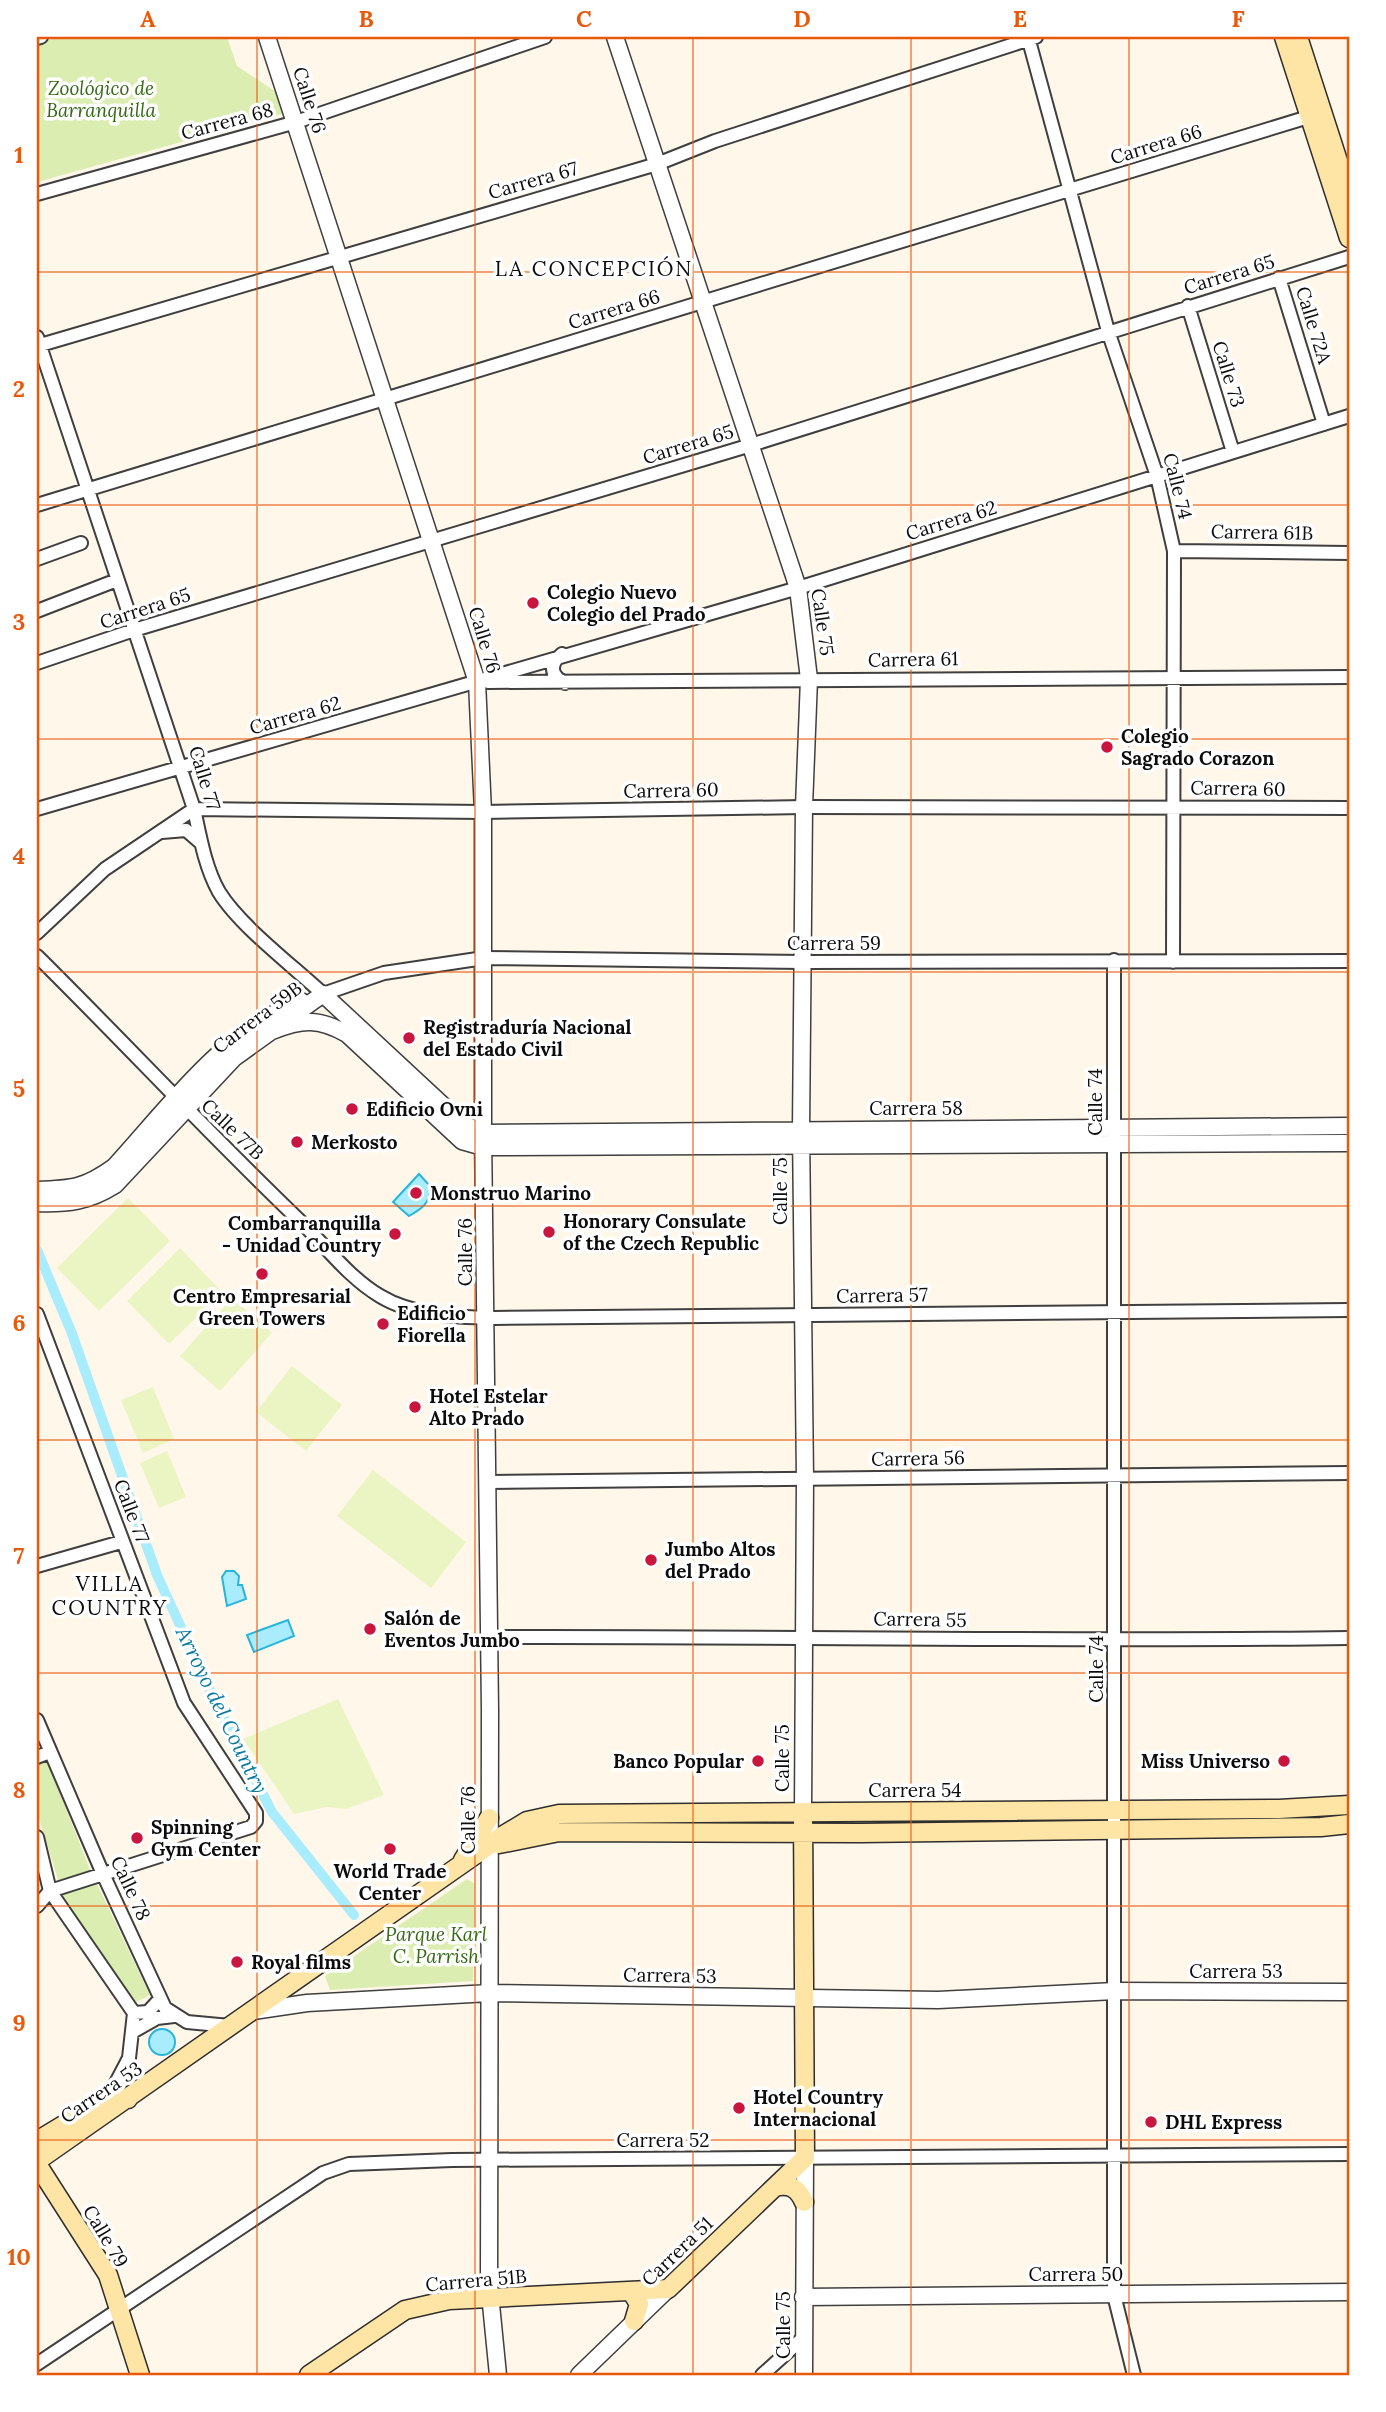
<svg xmlns="http://www.w3.org/2000/svg" width="1386" height="2412" viewBox="0 0 1386 2412" font-family="Lora,serif">
<rect width="100%" height="100%" fill="#fff7ea"/>
<path fill="#dbedb0" d="M59,37H227L237,66L276,92L282,114L37,182V43Z
M47,1761L91,1872L58,1880L37,1811V1765Z
M467,1879L475,1884L473,1981L330,1990L325,1976Z
M96,1882L150,1995L136,2002L61,1894Z"/>
<path fill="#ebf4c3" d="M128,1198L170,1241L99,1311L57,1268Z
M180,1248L222,1292L169,1344L127,1301Z
M232,1298L272,1333L220,1391L180,1356Z
M292,1366L342,1405L306,1451L256,1412Z
M153,1387L174,1439L143,1453L121,1400Z
M167,1451L186,1497L159,1508L140,1463Z
M373,1470L466,1542L431,1588L337,1516Z
M338,1699L384,1795L346,1809L327,1807L294,1814L243,1739Z"/>
<path fill="#a9ecfd" stroke="#28b4db" stroke-width="2" d="M419,1174L431,1187C429,1204 423,1208 409,1216L393,1202Z
M226,1571H234L239,1576L238,1585H242L246,1599L227,1606L222,1577Z
M288,1620L294,1636L254,1652L247,1635Z
M149 2042a13 13 0 1 1 26 0a13 13 0 1 1-26 0Z"/>
<g fill="none" stroke-linecap="round" stroke-linejoin="round">
<path stroke="#a9ecfd" stroke-width="10" d="M37,1250L71,1331L157,1575L212,1695L272,1812L354,1915"/>
<defs>
<path id="minor" d="M1028,37L1108,331L1157,476L1174,551L1173,962
M37,38L41,37
M37,194L296,122L545,37
M1279,278L1324,424
M1188,306L1233,452
M37,337L194,809C200,837 205,867 219,892C240,926 293,966 323,994L384,973L484,958L804,962L1349,961
M37,346L657,164L715,141L1036,37
M37,505L1315,115
M1174,551L1349,553
M37,559L81,543
M37,611L117,580
M562,654C549,664 550,676 565,683
M37,663L134,630L751,445L1349,257
M488,682L1349,677
M37,809L798,588L1349,416
M162,832L186,830L201,843
M37,933L105,869L194,809L483,812L804,807L1349,808
M37,956C125,1043 209,1134 299,1220C325,1245 348,1277 380,1296C413,1316 456,1317 494,1318L1349,1310
M1114,960V2295L1134,2375
M37,1314L184,1703L256,1813V1821L251,1827L50,1891L37,1906
M488,1482L1349,1473
M37,1566L121,1542
M490,1637C776,1636 1063,1642 1349,1638
M37,1720L103,1874L165,2008L187,2022L230,2026
M37,1757L50,1752
M37,1837L50,1891L134,2013L129,2058L108,2098
M134,2013L148,2012L160,1999
M134,2031L157,2018L174,2016
M37,2364L323,2173L349,2164L452,2160L1349,2154
M762,2375L803,2338"/>
<path id="tertiary" d="M267,37L477,682L483,812V1133L490,1711L489,2284L498,2375
M615,37L798,588L809,679L804,807L801,1130L805,1479L803,1812
M323,994L463,1124L483,1133L1349,1126
M272,1031C302,1019 319,1018 347,1034L462,1141L483,1147L1349,1143
M37,1190C72,1189 85,1188 114,1167C169,1107 223,1031 301,1001
M37,1203C68,1204 88,1202 115,1185L234,1058L323,994
M253,2011L307,2003L490,1993L938,2000L1115,1991L1349,1992
M803,2297L1349,2292
M579,2375L668,2289
M804,2375L805,2158"/>
<path id="secondary" d="M1284,37L1349,238
M1298,37L1349,195
M499,1844L559,1832L861,1833L1321,1827L1349,1824
M463,1860L489,1818
M37,2141L108,2098L128,2099
M37,2161L502,1836L527,1821L559,1814L1279,1809L1349,1805
M37,2164L108,2275L140,2375
M775,2187C789,2183 798,2188 804,2202
M631,2291L639,2304L634,2321
M309,2375L405,2310L449,2300L668,2289L805,2158L803,1812"/>
</defs>
<use href="#minor" stroke="#3f3f3f" stroke-width="16"/>
<use href="#tertiary" stroke="#3f3f3f" stroke-width="19"/>
<use href="#secondary" stroke="#2e2e2e" stroke-width="21"/>
<use href="#minor" stroke="#fff" stroke-width="12"/>
<use href="#tertiary" stroke="#fff" stroke-width="16"/>
<use href="#secondary" stroke="#ffe5a5" stroke-width="18"/>
</g>
<path fill="none" stroke="#e8590c" stroke-width="2" stroke-opacity="0.55" d="M257,37V2375M475,37V2375M693,37V2375M911,37V2375M1129,37V2375M37,272H1349M37,505H1349M37,739H1349M37,972H1349M37,1206H1349M37,1440H1349M37,1673H1349M37,1906H1349M37,2140H1349"/>
<g fill="#c9163e" stroke="#fff" stroke-width="2.5">
<circle cx="533" cy="603" r="7"/>
<circle cx="1107" cy="747" r="7"/>
<circle cx="409" cy="1038" r="7"/>
<circle cx="352" cy="1109" r="7"/>
<circle cx="297" cy="1142" r="7"/>
<circle cx="416" cy="1193" r="7"/>
<circle cx="549" cy="1232" r="7"/>
<circle cx="395" cy="1234" r="7"/>
<circle cx="262" cy="1274" r="7"/>
<circle cx="383" cy="1324" r="7"/>
<circle cx="415" cy="1407" r="7"/>
<circle cx="651" cy="1560" r="7"/>
<circle cx="370" cy="1629" r="7"/>
<circle cx="758" cy="1761" r="7"/>
<circle cx="1284" cy="1761" r="7"/>
<circle cx="137" cy="1838" r="7"/>
<circle cx="390" cy="1849" r="7"/>
<circle cx="237" cy="1962" r="7"/>
<circle cx="739" cy="2108" r="7"/>
<circle cx="1151" cy="2122" r="7"/>
</g>
<g text-anchor="middle" dominant-baseline="central" stroke-width="7" stroke-linejoin="round" paint-order="stroke">
<g font-size="19" font-style="italic" fill="#366916" stroke="#fff">
<text x="101" y="88">Zoológico de<tspan x="101" dy="22">Barranquilla</tspan></text>
<text x="436" y="1934">Parque Karl<tspan x="436" dy="22">C. Parrish</tspan></text>
</g>
<g font-size="19" fill="#0c0c0c" stroke="#fff">
<text transform="translate(310 100) rotate(72)">Calle 76</text>
<text transform="translate(227 121) rotate(-15)">Carrera 68</text>
<text transform="translate(1156 144) rotate(-17)">Carrera 66</text>
<text transform="translate(533 180) rotate(-16)">Carrera 67</text>
<text transform="translate(1229 274) rotate(-17)">Carrera 65</text>
<text transform="translate(614 309) rotate(-17)">Carrera 66</text>
<text transform="translate(1314 325) rotate(73)">Calle 72A</text>
<text transform="translate(1229 374) rotate(73)">Calle 73</text>
<text transform="translate(688 444) rotate(-17)">Carrera 65</text>
<text transform="translate(1178 486) rotate(76)">Calle 74</text>
<text transform="translate(951 520) rotate(-17)">Carrera 62</text>
<text transform="translate(1262 532) rotate(1)">Carrera 61B</text>
<text transform="translate(145 608) rotate(-18)">Carrera 65</text>
<text transform="translate(823 622) rotate(82)">Calle 75</text>
<text transform="translate(485 640) rotate(73)">Calle 76</text>
<text transform="translate(913 659) rotate(-1)">Carrera 61</text>
<text transform="translate(295 715) rotate(-16)">Carrera 62</text>
<text transform="translate(205 778) rotate(73)">Calle 77</text>
<text transform="translate(1238 788) rotate(1)">Carrera 60</text>
<text transform="translate(671 790) rotate(-1)">Carrera 60</text>
<text x="834" y="943">Carrera 59</text>
<text transform="translate(257 1017) rotate(-37)">Carrera 59B</text>
<text transform="translate(1095 1102) rotate(-90)">Calle 74</text>
<text x="916" y="1108">Carrera 58</text>
<text transform="translate(233 1129) rotate(44)">Calle 77B</text>
<text transform="translate(780 1191) rotate(-90)">Calle 75</text>
<text transform="translate(465 1252) rotate(-90)">Calle 76</text>
<text transform="translate(882 1295) rotate(-1)">Carrera 57</text>
<text transform="translate(918 1458) rotate(-1)">Carrera 56</text>
<text transform="translate(132 1511) rotate(69)">Calle 77</text>
<text transform="translate(920 1619) rotate(1)">Carrera 55</text>
<text transform="translate(1096 1669) rotate(-90)">Calle 74</text>
<text transform="translate(782 1758) rotate(-90)">Calle 75</text>
<text x="915" y="1790">Carrera 54</text>
<text transform="translate(468 1820) rotate(-90)">Calle 76</text>
<text transform="translate(131 1888) rotate(65)">Calle 78</text>
<text x="1236" y="1971">Carrera 53</text>
<text transform="translate(670 1975) rotate(1)">Carrera 53</text>
<text transform="translate(101 2092) rotate(-34)">Carrera 53</text>
<text x="663" y="2140">Carrera 52</text>
<text transform="translate(106 2236) rotate(59)">Calle 79</text>
<text transform="translate(677 2251) rotate(-44)">Carrera 51</text>
<text x="1076" y="2274">Carrera 50</text>
<text transform="translate(476 2280) rotate(-5)">Carrera 51B</text>
<text transform="translate(783 2325) rotate(-90)">Calle 75</text>
</g>
<g font-size="19" font-weight="bold" fill="#0c0c0c" stroke="#fff" text-anchor="start">
<text x="547" y="592">Colegio Nuevo<tspan x="547" dy="22">Colegio del Prado</tspan></text>
<text x="1121" y="736">Colegio<tspan x="1121" dy="22">Sagrado Corazon</tspan></text>
<text x="423" y="1027">Registraduría Nacional<tspan x="423" dy="22">del Estado Civil</tspan></text>
<text x="366" y="1109">Edificio Ovni</text>
<text x="311" y="1142">Merkosto</text>
<text x="430" y="1193">Monstruo Marino</text>
<text x="563" y="1221">Honorary Consulate<tspan x="563" dy="22">of the Czech Republic</tspan></text>
<text x="381" y="1223" text-anchor="end">Combarranquilla<tspan x="381" dy="22">- Unidad Country</tspan></text>
<text x="262" y="1296" text-anchor="middle">Centro Empresarial<tspan x="262" dy="22">Green Towers</tspan></text>
<text x="397" y="1313">Edificio<tspan x="397" dy="22">Fiorella</tspan></text>
<text x="429" y="1396">Hotel Estelar<tspan x="429" dy="22">Alto Prado</tspan></text>
<text x="665" y="1549">Jumbo Altos<tspan x="665" dy="22">del Prado</tspan></text>
<text x="384" y="1618">Salón de<tspan x="384" dy="22">Eventos Jumbo</tspan></text>
<text x="744" y="1761" text-anchor="end">Banco Popular</text>
<text x="1270" y="1761" text-anchor="end">Miss Universo</text>
<text x="151" y="1827">Spinning<tspan x="151" dy="22">Gym Center</tspan></text>
<text x="390" y="1871" text-anchor="middle">World Trade<tspan x="390" dy="22">Center</tspan></text>
<text x="251" y="1962">Royal films</text>
<text x="753" y="2097">Hotel Country<tspan x="753" dy="22">Internacional</tspan></text>
<text x="1165" y="2122">DHL Express</text>
</g>
<g font-size="21" letter-spacing="2" fill="#0c0c0c" stroke="#fff">
<text x="594" y="268">LA CONCEPCIÓN</text>
<text x="110" y="1583">VILLA<tspan x="110" dy="24">COUNTRY</tspan></text>
</g>
<g font-size="21" font-style="italic" fill="#097aa1" stroke="#fff">
<text transform="translate(222 1710) rotate(64)">Arroyo del Country</text>
</g>
</g>
<rect width="1386" height="2412" fill="none" stroke="#ffffff" stroke-width="77"/>
<rect x="38" y="38" width="1310" height="2336" fill="none" stroke="#e8590c" stroke-width="2.5"/>
<g font-size="23" text-anchor="middle" font-weight="bold" fill="#e8590c">
<text x="148" y="27">A</text>
<text x="366" y="27">B</text>
<text x="584" y="27">C</text>
<text x="802" y="27">D</text>
<text x="1020" y="27">E</text>
<text x="1238" y="27">F</text>
<text x="19" y="163">1</text>
<text x="19" y="397">2</text>
<text x="19" y="630">3</text>
<text x="19" y="864">4</text>
<text x="19" y="1097">5</text>
<text x="19" y="1331">6</text>
<text x="19" y="1564">7</text>
<text x="19" y="1798">8</text>
<text x="19" y="2031">9</text>
<text x="19" y="2265">10</text>
</g>
</svg>
